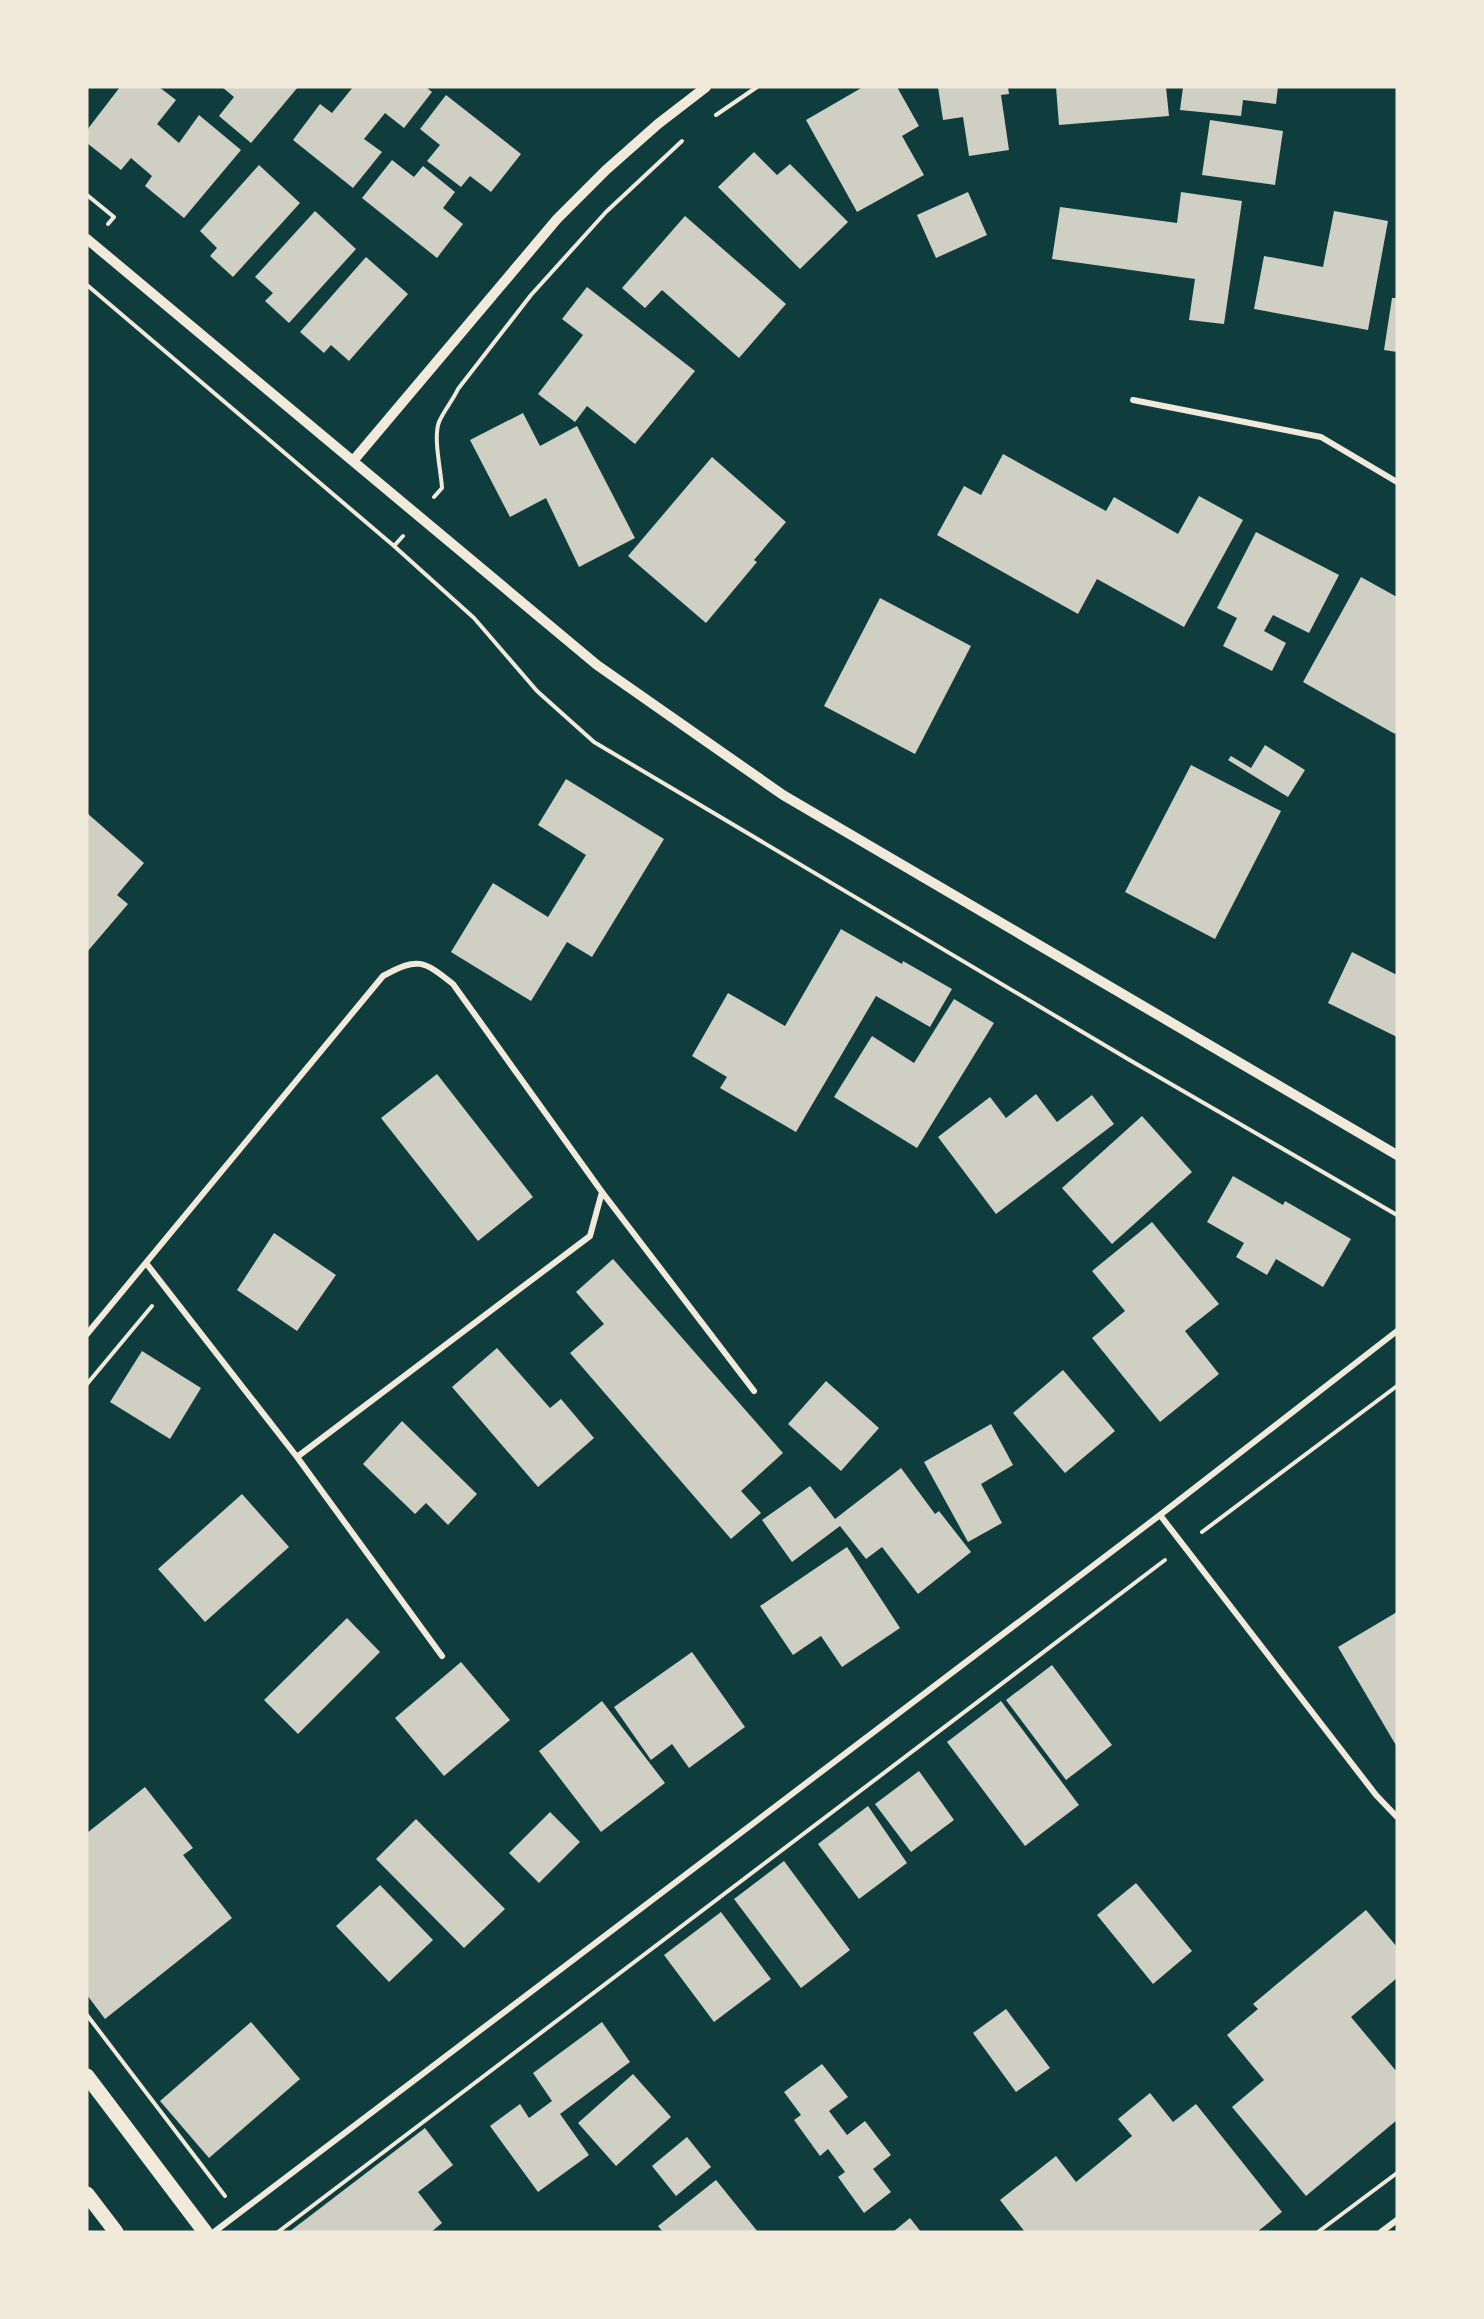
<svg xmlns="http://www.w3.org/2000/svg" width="1484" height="2319" viewBox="0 0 1484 2319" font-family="Manrope,sans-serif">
<rect width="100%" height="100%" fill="#0f3d3e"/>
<path fill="#cfcfc3" d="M120,87H159L176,100L157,124L179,143L199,115L241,150L184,218L145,186L152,176L131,158L121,170L87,143V130Z
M222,87H298L251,143L219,116L234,97Z
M353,87H426L432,92L404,128L385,113L364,139L382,152L353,188L293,140L320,104L332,113Z
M863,87H897L919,126L902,136L924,175L857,212L806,120Z
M938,87H1008L1009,94L1001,95L1009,150L969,156L963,117L943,120Z
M1056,87H1166L1169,116L1059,125Z
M1183,87H1278L1276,104L1243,100L1241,116L1180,110Z
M446,95L521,154L491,192L470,176L461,187L427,161L440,145L420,129Z
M1210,120L1283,131L1275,185L1202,175Z
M754,152L777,175L790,164L848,222L800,269L718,187Z
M392,160L414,177L423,166L455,192L443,208L463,224L437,258L362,198Z
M259,165L300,203L233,277L210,256L217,248L200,231Z
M968,192L987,235L936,258L917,215Z
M1181,192L1242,201L1224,324L1189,320L1195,279L1052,259L1060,207L1177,223Z
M315,211L356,249L289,323L265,301L273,293L255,277Z
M1334,211L1388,221L1368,330L1254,309L1264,256L1323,267Z
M685,216L786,304L739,358L662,290L645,308L622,288Z
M366,257L408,294L349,361L331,345L324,353L300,332Z
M587,287L695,371L635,444L587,406L575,422L538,394L583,335L562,319Z
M1392,298H1397V352L1384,350Z
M523,413L540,446L577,426L635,538L579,567L546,498L510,517L470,440Z
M1003,454L1106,511L1114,497L1178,534L1199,496L1243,520L1184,627L1097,579L1078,614L937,535L964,486L981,495Z
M712,457L786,522L754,560L757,562L706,623L628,556Z
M1256,532L1339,575L1309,633L1273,615L1264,631L1286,643L1272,671L1223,646L1237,618L1217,608Z
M1361,577L1397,597V730L1395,734L1303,682Z
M880,598L971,646L915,754L824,706Z
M1265,745L1305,770L1288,797L1228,760L1231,756L1251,768Z
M1191,765L1281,811L1215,939L1125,892Z
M566,779L664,839L592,957L567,942L531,1001L451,952L493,883L548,917L586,855L538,825Z
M87,813L144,863L117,895L128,904L87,952Z
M841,929L902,964L903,961L952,989L930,1027L876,996L796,1132L720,1088L727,1077L692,1056L728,993L785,1026Z
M1352,952L1397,975V1037L1328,1003Z
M954,999L994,1023L917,1148L834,1097L872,1036L914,1063Z
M437,1074L533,1197L478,1241L381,1118Z
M1036,1094L1057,1122L1092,1095L1114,1124L996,1214L938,1137L990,1097L1006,1118Z
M1142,1116L1192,1172L1112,1244L1062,1188Z
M1233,1176L1283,1205L1285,1201L1351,1239L1323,1287L1276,1259L1267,1275L1236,1257L1244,1243L1207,1222Z
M1152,1222L1219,1304L1185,1331L1219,1374L1160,1422L1092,1338L1125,1311L1092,1271Z
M274,1233L336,1275L297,1331L237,1290Z
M613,1259L783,1453L741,1491L761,1513L731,1539L570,1353L604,1324L576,1292Z
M497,1348L550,1408L561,1399L594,1438L538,1487L452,1387Z
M142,1351L201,1388L170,1439L110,1402Z
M1063,1370L1115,1431L1065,1473L1013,1413Z
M826,1381L879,1428L841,1471L788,1424Z
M402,1421L477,1494L448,1525L426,1503L415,1514L363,1464Z
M991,1424L1013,1465L981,1484L1002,1523L968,1542L924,1462Z
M901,1468L935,1514L939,1511L971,1552L918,1594L882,1547L866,1559L840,1526L792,1562L762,1520L810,1486L835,1519Z
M242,1494L289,1547L205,1622L158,1569Z
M847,1547L900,1628L842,1667L821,1636L793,1655L760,1606Z
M1397,1612V1747L1338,1647Z
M347,1618L380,1652L298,1734L264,1700Z
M692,1652L745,1727L689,1768L672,1744L651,1760L614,1707Z
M461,1662L510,1720L444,1776L395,1718Z
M1052,1665L1112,1745L1066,1780L1006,1700Z
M602,1701L665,1783L601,1832L539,1751Z
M1001,1701L1079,1805L1025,1846L947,1742Z
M919,1771L954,1820L911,1852L875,1804Z
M145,1787L193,1848L183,1855L232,1918L105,2019L87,1995V1833Z
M868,1806L907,1863L859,1899L818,1844Z
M550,1812L580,1842L539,1883L509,1853Z
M416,1819L505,1909L464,1948L376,1859Z
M784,1861L850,1950L801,1988L734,1899Z
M1136,1883L1192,1951L1153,1984L1097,1915Z
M380,1885L433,1940L389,1982L336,1926Z
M1366,1910L1397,1947V1978L1351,2017L1397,2072V2120L1306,2196L1232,2107L1264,2080L1227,2035L1258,2009L1253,2004Z
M721,1912L771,1979L714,2022L664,1955Z
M1006,2009L1050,2068L1016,2092L973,2033Z
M251,2022L300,2079L209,2158L160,2101Z
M602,2022L630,2062L560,2114L589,2155L538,2192L490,2126L520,2104L529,2118L552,2101L533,2073Z
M822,2064L848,2097L829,2111L847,2135L865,2121L891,2155L873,2169L891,2192L864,2213L838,2177L845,2172L828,2149L820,2156L794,2120L801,2115L784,2092Z
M633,2074L671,2117L616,2166L578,2123Z
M1150,2093L1173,2122L1196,2104L1282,2212L1257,2232H1025L1000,2200L1056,2156L1076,2182L1132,2136L1118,2119Z
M425,2128L453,2165L418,2192L442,2223L431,2232H289Z
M687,2137L711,2167L676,2196L652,2166Z
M716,2180L758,2232H663L658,2226Z
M910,2218L921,2232H893Z"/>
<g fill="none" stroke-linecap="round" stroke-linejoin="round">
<path stroke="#f1e9da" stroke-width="4" d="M716,115L757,87
M87,195L114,217L108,224
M87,285L394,546L474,618L537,691L594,742L1133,1062L1397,1215
M434,497L442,488C441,470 433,438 439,422C443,412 453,400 458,389L531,295L606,212L682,141
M394,546L403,536
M87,1384L152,1306
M1202,1532L1397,1386
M87,2015L225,2196
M278,2232L1165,1560
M1318,2232L1397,2173"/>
<path stroke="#f1e9da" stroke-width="6" d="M1133,400L1321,437L1397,482
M146,1263L297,1457L442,1656
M87,1334L383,976C418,957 423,960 453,984L602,1192L754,1391
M297,1457L590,1236L602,1192
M1160,1515L1376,1795L1397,1817
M214,2232L1160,1515L1397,1331
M1381,2232L1397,2220"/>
<path stroke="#f1e9da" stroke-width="10" d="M87,239L597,665L783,795L1397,1155
M353,461L557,219L606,170L658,124L706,87"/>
<path stroke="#f1e9da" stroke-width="15" d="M87,2076L205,2232
M87,2194L116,2232"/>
</g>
<rect width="1484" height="2319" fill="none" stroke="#f1e9da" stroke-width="177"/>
</svg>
